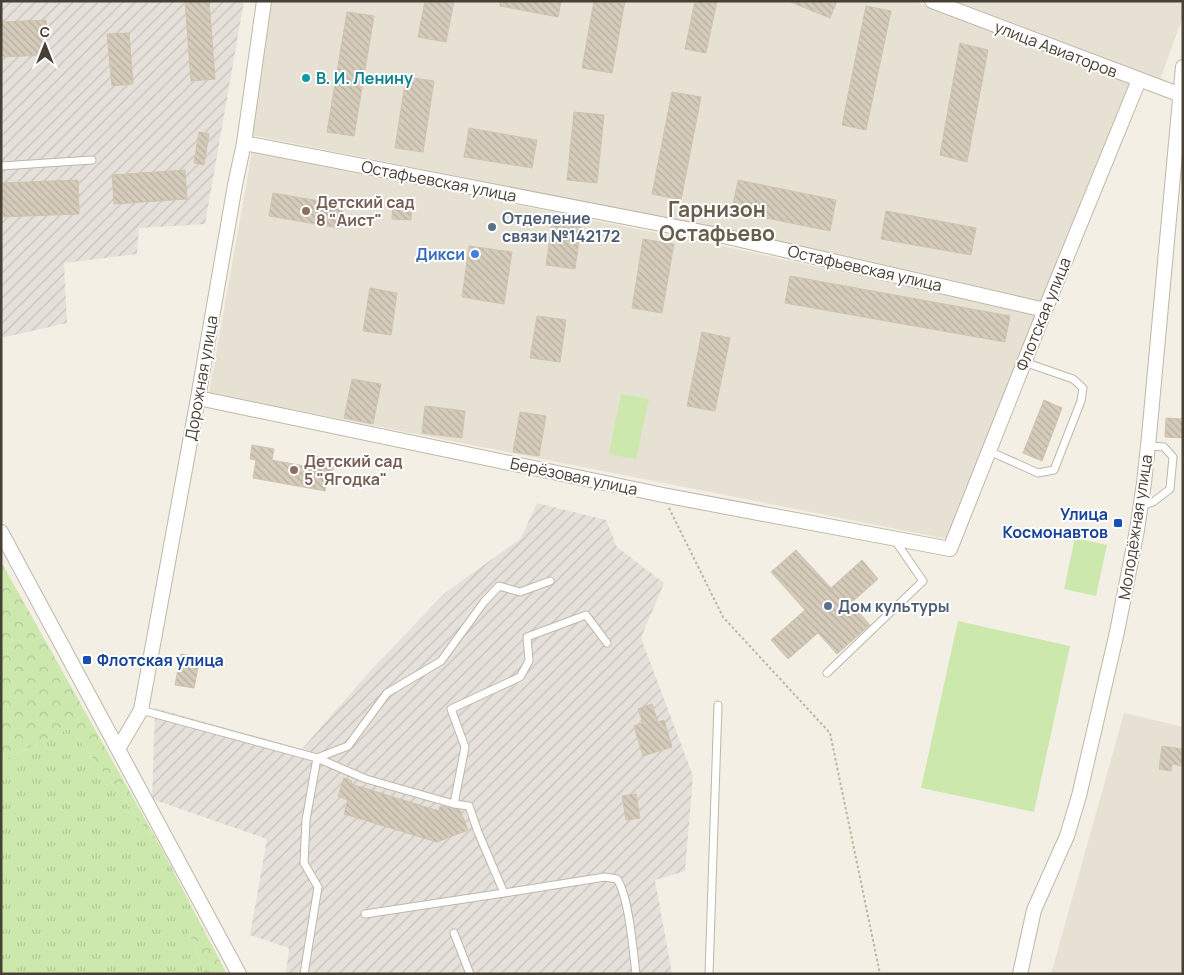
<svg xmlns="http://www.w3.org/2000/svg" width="1184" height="975" viewBox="0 0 1184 975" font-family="Manrope,sans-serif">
<defs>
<pattern id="industrial-furrows" width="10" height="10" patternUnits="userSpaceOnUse" patternTransform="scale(1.25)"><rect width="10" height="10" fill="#e5e1da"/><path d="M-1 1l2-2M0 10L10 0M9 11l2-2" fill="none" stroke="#c6c2bc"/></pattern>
<pattern id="grass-tufts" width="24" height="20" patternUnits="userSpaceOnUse" patternTransform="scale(1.25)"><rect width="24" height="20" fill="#cce8ad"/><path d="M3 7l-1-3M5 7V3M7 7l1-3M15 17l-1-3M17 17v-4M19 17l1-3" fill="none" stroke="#b1c895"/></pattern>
<pattern id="forest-crowns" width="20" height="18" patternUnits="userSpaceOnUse" patternTransform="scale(1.25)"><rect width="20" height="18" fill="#cce8ad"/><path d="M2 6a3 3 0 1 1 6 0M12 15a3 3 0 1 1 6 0" fill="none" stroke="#b1c895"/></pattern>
<pattern id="building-back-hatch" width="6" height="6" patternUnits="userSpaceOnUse" patternTransform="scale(1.25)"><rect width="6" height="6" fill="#d5cbbb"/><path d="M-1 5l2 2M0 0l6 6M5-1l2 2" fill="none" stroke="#b8afa1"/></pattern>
</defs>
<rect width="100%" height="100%" fill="#f3efe5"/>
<path fill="#e7e1d3" d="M263,1H914L1131,84L1043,301L729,231L241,133Z
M955,1H1183V17L1159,82Z
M252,152L727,247L1037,315L947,539L209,393Z
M1124,713L1183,727V974H1051Z"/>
<path fill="url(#industrial-furrows)" d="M1,1H244L205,224L139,228L137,254L64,263L67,323L1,338Z
M537,503L606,520L617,547L664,583L641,638L693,776L685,871L655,880L672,974H286L289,948L250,935L267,839L152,799L155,708L302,749L371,670L445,593L521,538Z"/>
<path fill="url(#grass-tufts)" d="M70,728L163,851L198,919L187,927L205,974H1V761Z"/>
<path fill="url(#forest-crowns)" d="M1,561L8,574L163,851L70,728L1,761Z
M198,919L227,974H205L187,927Z"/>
<path fill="#cce8ad" d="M621,394L649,399L636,459L609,454Z
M1075,538L1107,545L1096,596L1064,589Z
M958,621L1070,646L1034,812L921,788Z"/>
<path fill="url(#building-back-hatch)" stroke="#d0c3ae" d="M185,1H209L215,79L191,81Z
M425,1H454L446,42L418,37Z
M500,1H561L558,17L500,6Z
M594,1H625L612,73L582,68Z
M695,1H717L706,53L685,49Z
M788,1H837L830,18Z
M866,6L891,11L866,130L842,125Z
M347,12L374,16L354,136L327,132Z
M46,20L48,55L1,57V22Z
M129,33L133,84L112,86L107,34Z
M960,43L988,50L967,162L940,155Z
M406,77L434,81L423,152L395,148Z
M672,92L701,97L681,200L652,194Z
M574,112L604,115L597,183L567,180Z
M469,128L537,140L532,168L464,157Z
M199,132L209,134L204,165L194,163Z
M185,170L187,199L114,204L112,175Z
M78,180L79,214L1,217V183Z
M738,180L836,200L830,231L732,211Z
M273,193L343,205L339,228L269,216Z
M393,203L412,204L411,220L392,219Z
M886,211L976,228L971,255L881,239Z
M552,223L581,227L575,269L546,265Z
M643,239L674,244L662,313L632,308Z
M469,246L512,252L504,304L462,297Z
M790,276L1010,316L1005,342L785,303Z
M370,288L397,293L391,335L363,331Z
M537,316L566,320L560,362L530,358Z
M702,332L730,338L715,411L687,406Z
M352,379L381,384L373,424L344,418Z
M1044,400L1062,408L1042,461L1023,453Z
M425,406L465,411L462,438L422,433Z
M520,412L546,416L539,456L513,452Z
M1166,418L1183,419V438L1165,437Z
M252,445L274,449L272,460L309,467L311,455L335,460L332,473L328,472L325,491L253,478L256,460L250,459Z
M796,550L831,588L862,560L878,579L851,603L870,625L837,654L818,633L788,659L771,640L805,610L771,572Z
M181,654L200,658L194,688L175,685Z
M652,704L658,722L664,720L672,747L643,756L634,726L643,723L638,709Z
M1162,746L1183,749V766L1172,764L1171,771L1159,769Z
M344,778L352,781L351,784L439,811L440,806L460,810L468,830L437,842L344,814L348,800L338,796Z
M636,794L640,818L626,820L622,796Z"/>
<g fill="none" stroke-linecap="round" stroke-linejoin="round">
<defs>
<path id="lane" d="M1,166L92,160
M989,451L1038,473L1054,470L1081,401L1083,388L1073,379L1024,362
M1141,506L1153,502L1170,489L1173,457L1164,447L1148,446
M827,673L923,581L894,539
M141,710L317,758L306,820L304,863L318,887L304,974
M317,758L366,779L454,804L469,806L478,832L504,893L365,914
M317,758L348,746L387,693L441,661L484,602L499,586L520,592L550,581
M454,804L465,747L451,709L520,677L529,661L527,637L586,615L607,643
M504,893L605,877L617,879C629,897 633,950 636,974
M454,933L470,974
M709,974L718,705"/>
<path id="street" d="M932,1L1181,95
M244,143L728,237L1045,310
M198,398L663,495L950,549L1045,310L1139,80
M1,532L239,974
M118,749L141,710L198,398L235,185L244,143L264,1
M1020,974L1034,910L1067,836L1079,796L1117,632L1137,530L1144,483L1149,436L1183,67"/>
</defs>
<use href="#lane" stroke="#bfb7a8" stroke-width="9"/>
<use href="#street" stroke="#bfb7a8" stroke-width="16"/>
<path stroke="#c0b499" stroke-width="2" stroke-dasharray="2.5 2.5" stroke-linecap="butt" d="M669,508L723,617L830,733L880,974"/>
<use href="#lane" stroke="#fff" stroke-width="7"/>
<use href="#street" stroke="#fff" stroke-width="14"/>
</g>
<circle fill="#0f9aa8" stroke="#fff" stroke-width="2" cx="306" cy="78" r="5"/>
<g fill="#8d6e63" stroke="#fff" stroke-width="2">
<circle cx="306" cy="211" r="5"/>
<circle cx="294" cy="470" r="5"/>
</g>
<g fill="#5c6f8a" stroke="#fff" stroke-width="2">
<circle cx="492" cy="227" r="5"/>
<circle cx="828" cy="606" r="5"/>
</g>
<circle fill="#3f7fe0" stroke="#fff" stroke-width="2" cx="475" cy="254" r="5"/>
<g fill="#1a4fb4" stroke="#fff" stroke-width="2">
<rect x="1113" y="518" width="10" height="10" rx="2.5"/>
<rect x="82" y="655" width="10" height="10" rx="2.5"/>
</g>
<g text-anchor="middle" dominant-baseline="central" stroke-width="4" stroke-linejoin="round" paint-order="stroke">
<g font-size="16" fill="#464035" stroke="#fff">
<text transform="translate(1056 49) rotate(21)">улица Авиаторов</text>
<text transform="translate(439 181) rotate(11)">Остафьевская улица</text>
<text transform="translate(865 268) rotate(13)">Остафьевская улица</text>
<text transform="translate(1043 314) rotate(-68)">Флотская улица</text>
<text transform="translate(201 378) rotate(-80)">Дорожная улица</text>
<text transform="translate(574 476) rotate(12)">Берёзовая улица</text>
<text transform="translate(1135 527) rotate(-81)">Молодёжная улица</text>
</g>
<g font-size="16" font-weight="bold" fill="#0d838f" stroke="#fff" text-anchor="start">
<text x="316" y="78">В. И. Ленину</text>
</g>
<g font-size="16" font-weight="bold" fill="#785e54" stroke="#fff" text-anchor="start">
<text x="316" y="202">Детский сад<tspan x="316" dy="18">8 "Аист"</tspan></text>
<text x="304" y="461">Детский сад<tspan x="304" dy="18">5 "Ягодка"</tspan></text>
</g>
<g font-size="16" font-weight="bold" fill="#4e5e75" stroke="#fff" text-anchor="start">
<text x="502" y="218">Отделение<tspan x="502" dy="18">связи №142172</tspan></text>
<text x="838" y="606">Дом культуры</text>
</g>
<g font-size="16" font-weight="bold" fill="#366cbe" stroke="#fff" text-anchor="end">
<text x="465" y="254">Дикси</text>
</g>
<g font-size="16" font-weight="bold" fill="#164399" stroke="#fff" text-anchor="end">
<text x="1108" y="514">Улица<tspan x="1108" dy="18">Космонавтов</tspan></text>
<text x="97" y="660" text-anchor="start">Флотская улица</text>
</g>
<g font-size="21" font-weight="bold" fill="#695e4c" stroke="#fff">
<text x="717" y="209">Гарнизон<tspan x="717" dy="24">Остафьево</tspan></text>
</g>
</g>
<rect width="1184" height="975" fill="none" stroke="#464035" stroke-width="5"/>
<g transform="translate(45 45)" stroke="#ffffff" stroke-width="4" paint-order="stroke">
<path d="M0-4L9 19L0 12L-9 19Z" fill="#464035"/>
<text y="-8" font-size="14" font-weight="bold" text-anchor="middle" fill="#464035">С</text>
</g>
</svg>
